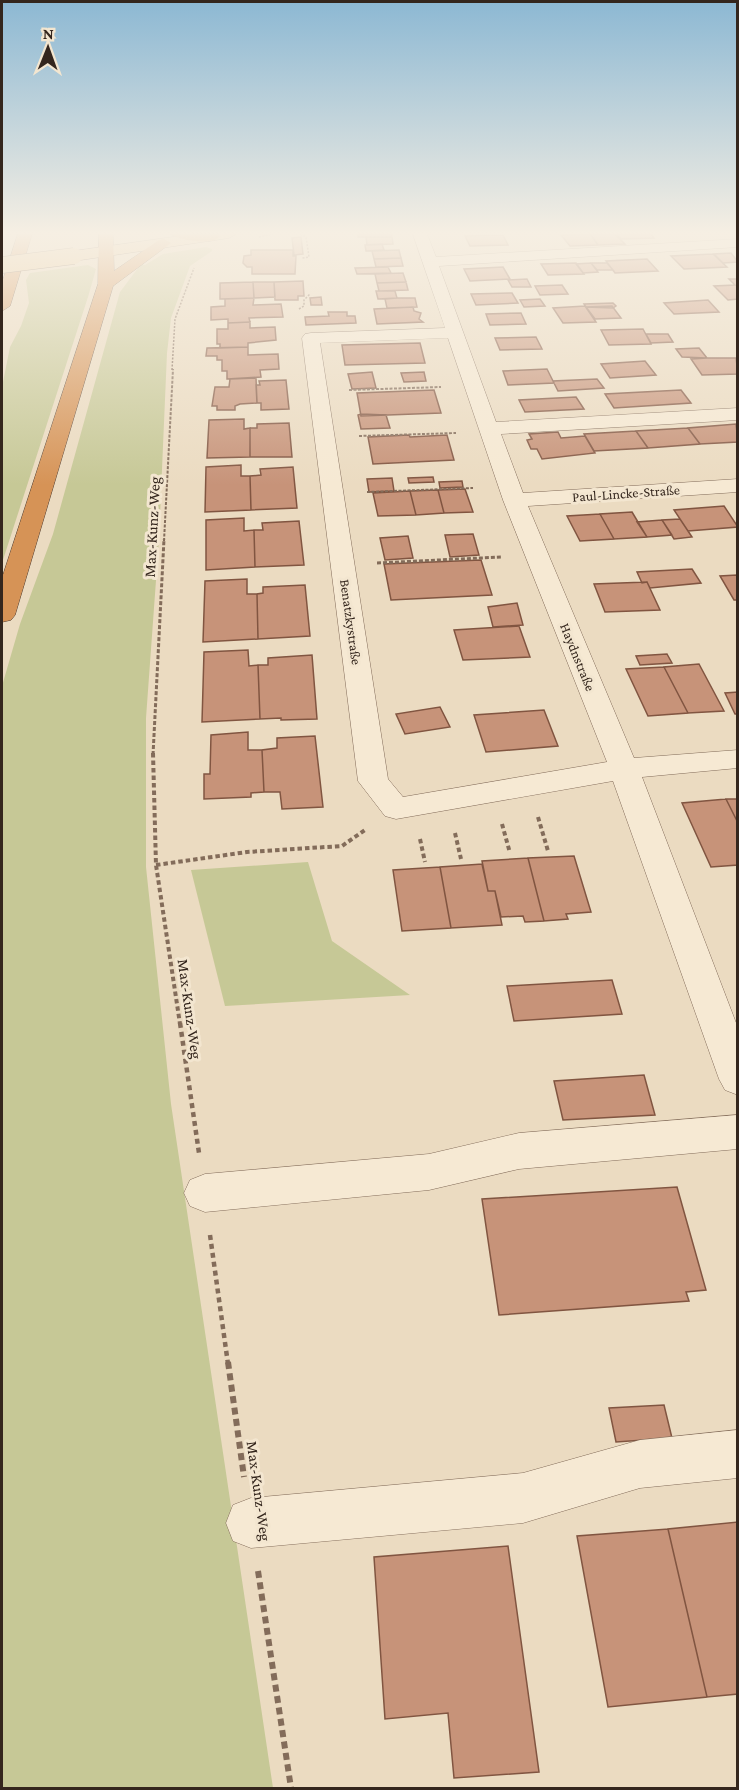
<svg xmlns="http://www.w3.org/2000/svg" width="739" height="1790" viewBox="0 0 739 1790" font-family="'Crimson Pro',serif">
<rect width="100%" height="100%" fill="#ebdbc1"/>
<path fill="#c6c896" d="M206,247L212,249V251L190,266L171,318L167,353L159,539L146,718V867L171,1104L273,1788H2V686L20,624L53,534L120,292L141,264L145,265L163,254Z
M88,265L96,269L88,297L2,563V387L10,347L21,326L29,303L26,280L30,273Z
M308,862L332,941L410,995L225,1006L191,870Z"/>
<path fill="#c79379" stroke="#815541" stroke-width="1.5" d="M358,234H391L392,237H358Z
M590,234H615L625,244L598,245Z
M590,234L598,245L570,246L561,235Z
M615,234H651L654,238L622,239Z
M503,235L508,245L470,246L465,236Z
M301,237L303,254L294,255L292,238Z
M366,237H392L393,244L367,245Z
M382,244L384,250L366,251L365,245Z
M251,250H293V256H296L295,274H252V267H247L243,263L244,256L251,255Z
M399,250L401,258L374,259L372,251Z
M731,253L738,262L723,263L714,254Z
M713,254L727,267L684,269L671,256Z
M401,258L403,266L376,267L374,259Z
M647,259L658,271L615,273L606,261Z
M576,263L584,274L548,275L541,264Z
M591,263H607L613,270H597Z
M591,263L598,272L583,273L576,264Z
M388,267L391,273L357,274L355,268Z
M503,267L510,279L470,281L464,269Z
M403,273L406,282L377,283L375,274Z
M527,279L531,287H512L508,280Z
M729,279H738V299L728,300L714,286L735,285Z
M303,281L304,296H298V300H275L274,282Z
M253,282L254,298L220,299V283Z
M253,282H274L275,297L254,298Z
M406,282L408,290L379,291L377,283Z
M562,285L568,294L540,295L535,286Z
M376,291H395L397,298L378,299Z
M512,293L518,303L476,305L471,294Z
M321,297L322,305H311L310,298Z
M254,298L253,305L281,304L283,317L249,318L250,322L228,323V319L211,320V307L225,306V299Z
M397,298H415L417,307L387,308L385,299Z
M540,299L545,306L524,307L520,300Z
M708,300L719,312L674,314L664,303Z
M613,303L616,306L613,308L586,307L584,304Z
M585,306L596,322L563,323L553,308Z
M612,306L621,318L595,319L586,307Z
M413,307L414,311L421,313L419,319L423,322L377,324L374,309Z
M328,312H347V316H355L356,323L306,325L305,317L329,316Z
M521,313L526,324L490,325L486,314Z
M250,322V328L275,327L276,340L248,343V347L220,348V344H217V329H228V323Z
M643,329L651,344L609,345L601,330Z
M646,334H668L673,342L651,343Z
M536,337L542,349L500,350L495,338Z
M420,343L425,363L345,365L342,345Z
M248,347V355L278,354L279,369L260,370L261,377L227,379V371H222V360H217V356H206L207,348Z
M699,348L707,358L682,357L676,349Z
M707,358H736L738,374L702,375L691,359Z
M645,361L656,375L610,378L601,364Z
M547,369L554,383L508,385L503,371Z
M372,372L376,388L352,389L348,374Z
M424,372L426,381L404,382L401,373Z
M256,378L257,403L240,404L235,406V410H217V406H212L215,387H229L230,379Z
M597,379L604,388L558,391L553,381Z
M286,380L289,409L261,410V403H257L256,385H260L259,381Z
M434,390L441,413L361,416L357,393Z
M681,390L691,403L614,408L605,394Z
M576,397L584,409L525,412L519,400Z
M361,414L386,415L390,428L361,429L358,415Z
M244,419V429L250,428V457L207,458L209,420Z
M289,423L292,457H250V428H257V424Z
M736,424L738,442L700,444L688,428Z
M688,428L700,444L648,448L636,431Z
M636,431L648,448L594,451L584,434Z
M558,432L561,438L585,436L595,453L542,459L537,449H531L527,440L532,439L529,434Z
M409,435L410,437L447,435L454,460L373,464L368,437Z
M241,465V476H250L251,510L205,512L206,467Z
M293,467L297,508L251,510L250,476L261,475L260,469Z
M433,477L434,482L409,483L408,478Z
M392,478L394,491L369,492L367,479Z
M462,481L463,487L440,488L439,482Z
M465,489L473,512L444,513L438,490Z
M438,490L444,513L416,515L410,491Z
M410,491L416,515L378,516L373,493Z
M724,506L738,527L688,531L674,510Z
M632,512L647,537L614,539L600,514Z
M600,514L614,539L580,541L567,516Z
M244,518V531L254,530L255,567L206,570V520Z
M680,519L692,537L674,539L662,520Z
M662,520L672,535L647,537L637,522Z
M299,521L304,565L255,567L254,530H263L262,523Z
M473,534L479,555L450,557L445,535Z
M408,536L413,558L385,560L380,538Z
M481,560L492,595L391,600L384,564Z
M692,569L701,583L650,588L647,582L642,583L637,572Z
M737,575L738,600H734L720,576Z
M247,579V594H257L258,639L203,642L205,581Z
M647,582L660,610L605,612L594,584Z
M305,585L310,636L258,639L257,594L263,593V587Z
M517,603L523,625L493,627L488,607Z
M519,626L530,657L463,660L454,630Z
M248,650L249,666L258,665L260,719L202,722L204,652Z
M667,654L672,663L640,665L636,656Z
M312,655L317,719L281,720V718L260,719L258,665H268V658Z
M699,664L724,711L688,713L664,667Z
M664,667L688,713L648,716L626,669Z
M738,692V714H735L725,693Z
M440,707L450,727L405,734L396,714Z
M544,710L558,746L486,752L474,715Z
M248,732V750H262L264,792L251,793V797L204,799V774H210L211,735Z
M315,736L323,807L282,809L280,792H264L262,750L277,748V738Z
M726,799L738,823V865L711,867L682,803Z
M726,799H738V823Z
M574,856L591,912L566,914L568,919L544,921L528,858Z
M528,858L544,921L525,922L523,916L501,917L495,891H488L482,861Z
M482,864L488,891H495L502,925L451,928L440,867Z
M440,867L451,928L402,931L393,870Z
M612,980L622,1014L514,1021L507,986Z
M644,1075L655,1115L563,1120L554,1081Z
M677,1187L706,1290L686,1292L689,1301L499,1315L482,1199Z
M664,1405L672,1438L616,1442L609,1408Z
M738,1522V1694L707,1697L668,1529Z
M668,1529L707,1697L608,1707L577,1536Z
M508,1546L539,1772L454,1778L448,1713L385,1719L374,1557Z"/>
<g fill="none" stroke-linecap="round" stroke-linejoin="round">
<defs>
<path id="minor" d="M413,234H427L436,257L738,239V247L439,266L496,422L738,408V420L501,434L523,493L738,479V492L528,506L634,758L738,750V768L642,777L738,1028V1095L725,1090L719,1079L613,781L396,819L385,816L358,781L302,338L305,334L311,333L445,328ZM448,338L503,500L607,762L403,797L388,779L320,343Z
M738,1115V1149L519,1169L429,1190L205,1212L190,1206L184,1193L190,1180L205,1174L429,1154L519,1133Z
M738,1430V1478L640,1488L523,1523L251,1548L233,1541L226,1523L233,1505L251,1498L523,1473L640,1440Z"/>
<path id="major" d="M194,234H236L229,238L74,261L66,256L74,251Z"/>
<path id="highway" d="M18,234H32L10,306L2,311V283Z
M99,234H113L114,271L159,240L164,239L171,243L113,286L15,615L11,620L2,622V578L98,284Z
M171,234H219L220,237C212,245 180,241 171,234Z"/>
</defs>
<use href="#minor" stroke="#836c5a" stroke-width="1"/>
<use href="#major" stroke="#513b2e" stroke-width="1"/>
<use href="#highway" stroke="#513b2e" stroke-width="1"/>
<path stroke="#836c5a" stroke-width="1.5" stroke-dasharray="2 1.5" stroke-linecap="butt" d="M300,234L306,237L309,257L302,258
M259,237L273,234
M299,309L304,306V300L310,294
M172,370L175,319L194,268"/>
<path stroke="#836c5a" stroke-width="2" stroke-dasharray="3 1.5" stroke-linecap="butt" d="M349,390L441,387
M359,436L456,433
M367,492L473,488
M164,541L173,369"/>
<path stroke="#836c5a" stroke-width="3" stroke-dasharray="4 2" stroke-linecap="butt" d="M377,563L501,557
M153,755L164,539"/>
<path stroke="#836c5a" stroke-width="4" stroke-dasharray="4.5 3" stroke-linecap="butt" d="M153,753L156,865L180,1024
M538,817L548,851
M502,824L510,853
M455,833L461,859
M420,839L425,862
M156,865L247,852L342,846L365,830"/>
<path stroke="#836c5a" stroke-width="4.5" stroke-dasharray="5 4" stroke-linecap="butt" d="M180,1023L199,1153
M210,1235L228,1364"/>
<path stroke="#836c5a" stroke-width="6" stroke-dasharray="7 4.5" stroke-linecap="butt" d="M228,1362L244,1477
M258,1571L291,1788"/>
<use href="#minor" fill="#f6e9d3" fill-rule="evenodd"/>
<use href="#major" fill="#eccc9a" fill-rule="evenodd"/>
<use href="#highway" fill="#d69356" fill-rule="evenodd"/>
<defs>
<path id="major-bridge" d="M2,265L74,256"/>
</defs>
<use href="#major-bridge" stroke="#513b2e" stroke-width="17" stroke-linecap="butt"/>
<use href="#major-bridge" stroke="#eccc9a" stroke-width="16"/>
</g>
<linearGradient id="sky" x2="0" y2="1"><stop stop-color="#8cb8d3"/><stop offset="0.48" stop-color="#f6efe3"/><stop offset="1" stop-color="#f6efe3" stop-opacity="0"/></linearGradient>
<rect width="739" height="485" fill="url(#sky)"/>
<g text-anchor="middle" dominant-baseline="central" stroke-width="6" stroke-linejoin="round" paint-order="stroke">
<g font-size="14" fill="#34261d" stroke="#f3e6d0">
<text transform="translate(626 493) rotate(-4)">Paul-Lincke-Straße</text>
<text transform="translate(351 622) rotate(82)">Benatzkystraße</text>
<text transform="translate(578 657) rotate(68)">Haydnstraße</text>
</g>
<g font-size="16" fill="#34261d" stroke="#f3e6d0">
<text transform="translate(152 527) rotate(-87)">Max-Kunz-Weg</text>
<text transform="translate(190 1009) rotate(82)">Max-Kunz-Weg</text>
<text transform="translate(259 1491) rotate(82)">Max-Kunz-Weg</text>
</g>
</g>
<rect width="739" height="1790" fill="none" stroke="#34261d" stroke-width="6"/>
<g transform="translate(48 48) rotate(1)" stroke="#f3e6d0" stroke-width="4.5" paint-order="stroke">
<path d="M0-4.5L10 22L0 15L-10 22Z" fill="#34261d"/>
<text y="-9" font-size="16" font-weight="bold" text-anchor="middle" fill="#34261d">N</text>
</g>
</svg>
